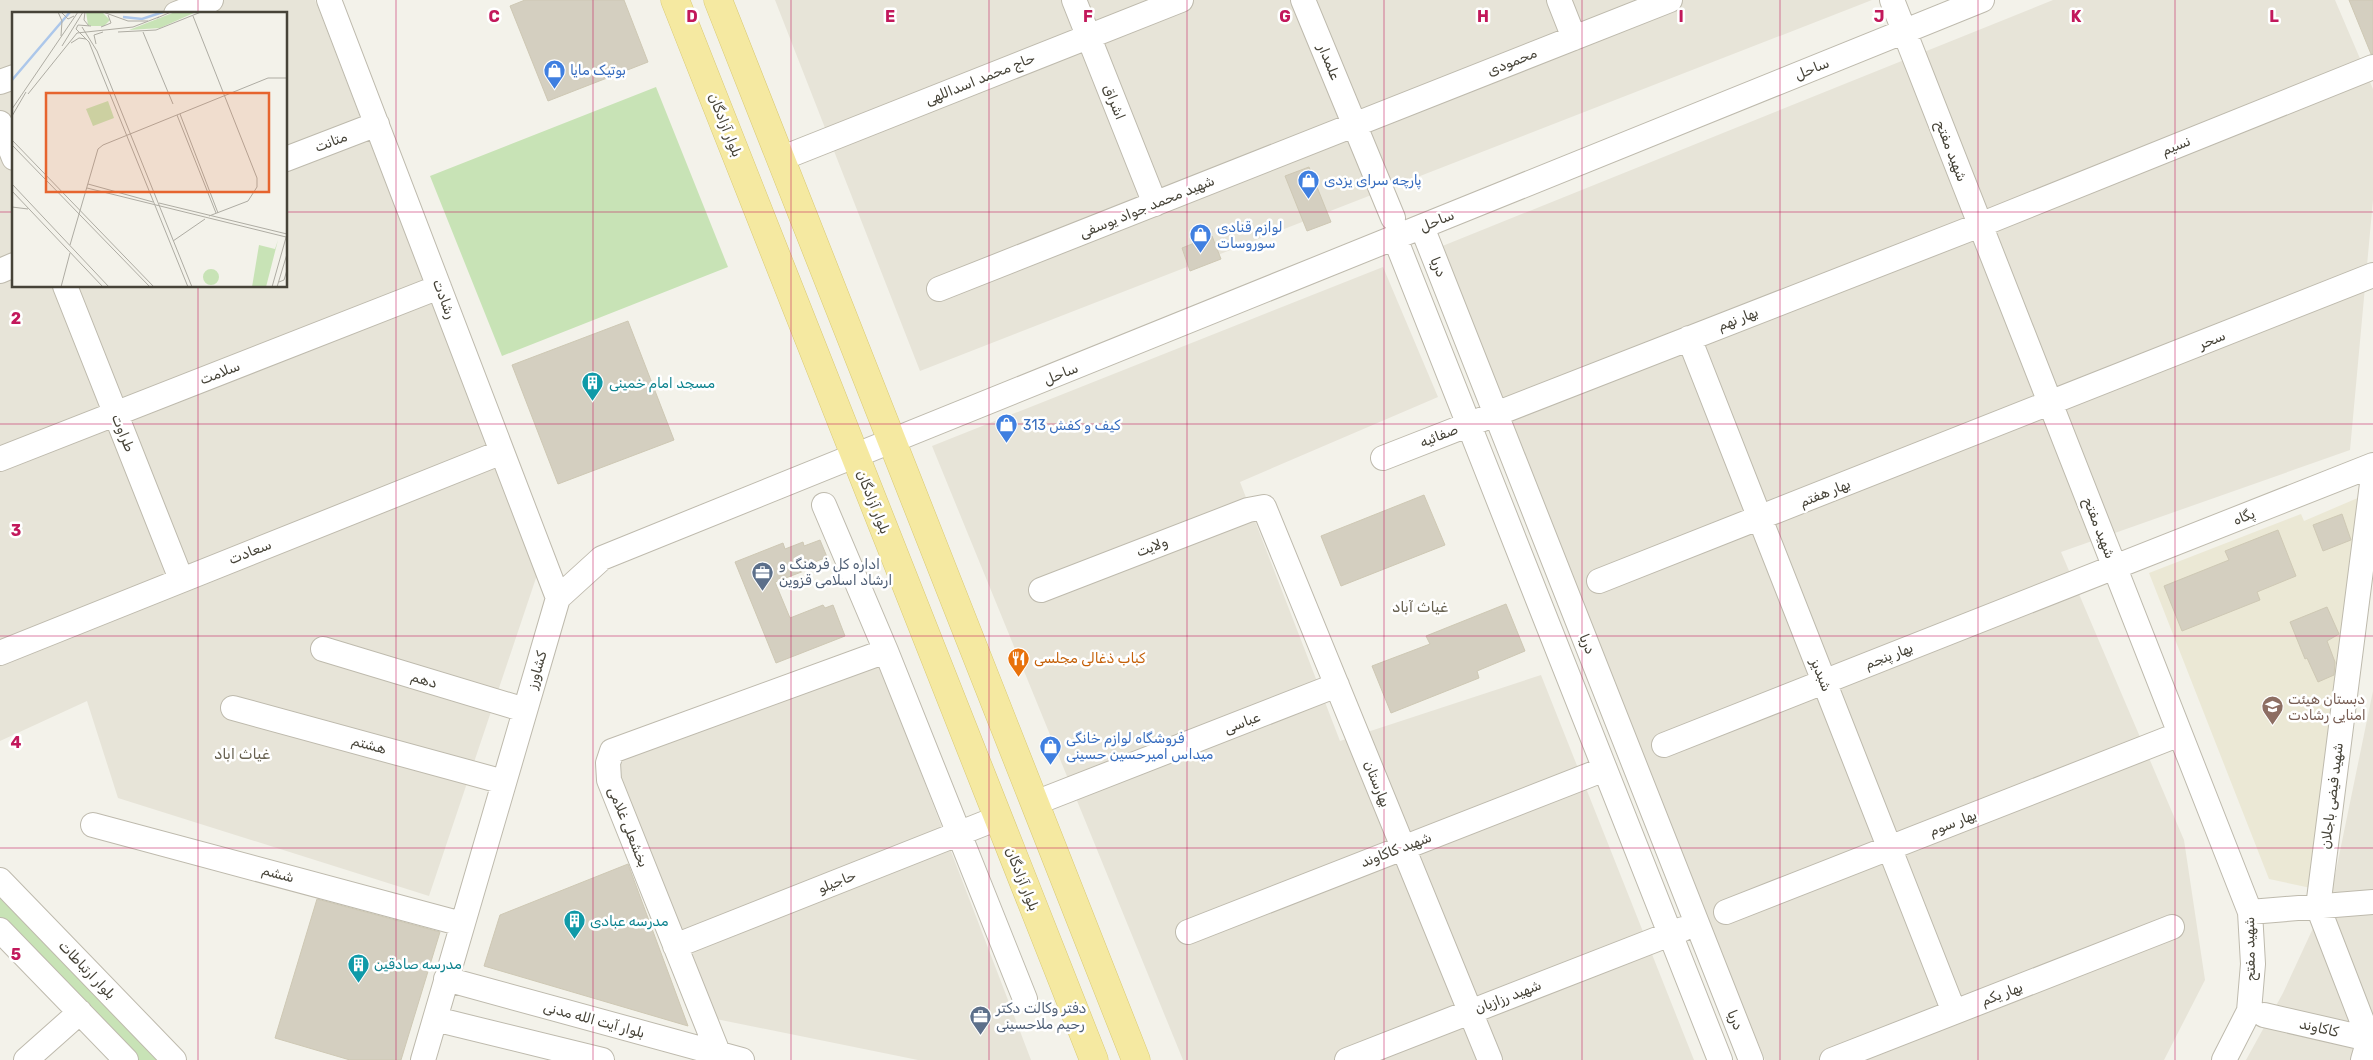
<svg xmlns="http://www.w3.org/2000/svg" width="2373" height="1060" viewBox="0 0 2373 1060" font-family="Rubik,Cairo,sans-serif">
<rect width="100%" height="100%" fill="#f3f2ea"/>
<path fill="#e7e4d8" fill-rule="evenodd" d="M0,0H315L537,575L429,896L118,798L87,701L0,741ZM14,14H286V286H14Z
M775,0H1872L920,371Z
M2053,0H2335L2373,89V200L2350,450L2061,552L2184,840L2205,980L2164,1060H1765L1693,885L1440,247Z
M1383,267L1438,397L1240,482L1340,741L1541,675L1694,1060H1183L932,446Z
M880,666L1031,1060H918L716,1019L608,763Z
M2373,691V1060H2246L2283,993L2333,885Z"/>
<path fill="#ebe8d5" d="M2367,494L2311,888L2269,879L2149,573L2301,514L2304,521Z"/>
<path fill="#c8e3b6" d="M656,87L728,267L502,356L430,176Z
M0,880L174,1060H126L0,930Z"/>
<path fill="#d4cfc0" stroke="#cec8b4" d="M525,0H624L648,62L548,101L510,6Z
M2349,0H2373V54H2371Z
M1309,167L1331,222L1307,231L1285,176Z
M1212,236L1221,259L1190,271L1182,248Z
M628,321L674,440L558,484L512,365Z
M1424,495L1445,545L1341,586L1321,536Z
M2342,514L2351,540L2323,551L2313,525Z
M2278,530L2296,576L2257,592L2260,600L2182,631L2164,586L2229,560L2225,551Z
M820,540L827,557L810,564L812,568L775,582L790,618L823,605L825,608L833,605L845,636L776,663L735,562L783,543L785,549L803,542L804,546Z
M1506,604L1525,651L1477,671L1479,678L1391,713L1372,666L1430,644L1426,636Z
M2327,607L2339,634L2327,641L2335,662L2334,675L2318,682L2307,658L2305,659L2290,622Z
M628,864L688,1026L484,966L500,915Z
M317,899L440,932L401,1060H350L275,1038Z"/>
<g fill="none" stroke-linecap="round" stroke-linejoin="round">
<defs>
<path id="minor" d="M329,0L558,598
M1074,0L1155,204
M1303,0L1393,218
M1559,0L1574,38
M1892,0L2250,912L2253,964L2249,1011L2224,1060
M176,14L211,0
M0,82L14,77
M0,123L14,158
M286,159L377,124
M780,159L1181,0
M1422,227L1751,1060
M1395,238L1720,1060
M0,271L14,265
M65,286L181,579
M939,289L1670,0
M1689,338L1954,1012
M1383,458L1980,225L2373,67
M0,459L439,287
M824,505L886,651L1025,999
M1599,581L2373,275
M1041,590L1248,510L1264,507L1490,1060
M323,649L525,710
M0,653L502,452
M233,708L504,782
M1664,745L2373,465
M1035,803L1337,685
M93,825L462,924
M0,880L174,1060
M1726,912L2180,734
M2250,912L2373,902
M0,930L126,1060
M1188,932L1605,769
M675,946L998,818
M446,979L742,1060
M2264,1015L2373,1040
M435,1019L602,1060
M26,1060L80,1012
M423,1060L558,598L602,558L1982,0
M721,1060L609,780L608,763L612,751L886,651
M1347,1060L1683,929
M1832,1060L2172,927
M2363,1060L2369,1039L2318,907L2373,476"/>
<path id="major" d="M675,0L1094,1060
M718,0L1136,1060"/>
</defs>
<use href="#minor" stroke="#bebaad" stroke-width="26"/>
<use href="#major" stroke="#d9c972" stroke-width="29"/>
<use href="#minor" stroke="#fff" stroke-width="24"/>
<use href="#major" stroke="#f5e9a1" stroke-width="28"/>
</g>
<path fill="none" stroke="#c2185b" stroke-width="1" stroke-opacity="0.55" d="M198,0V14M396,0V1060M593,0V1060M791,0V1060M989,0V1060M1187,0V1060M1384,0V1060M1582,0V1060M1780,0V1060M1978,0V1060M2175,0V1060M0,212H14M286,212H2373M198,286V1060M0,424H2373M0,636H2373M0,848H2373"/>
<defs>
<symbol id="shop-pin" viewBox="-11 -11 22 30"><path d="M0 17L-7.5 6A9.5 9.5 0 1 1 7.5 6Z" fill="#3f7fe0" stroke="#fff"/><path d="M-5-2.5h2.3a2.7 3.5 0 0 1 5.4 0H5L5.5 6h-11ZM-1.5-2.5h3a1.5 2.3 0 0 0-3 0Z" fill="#fff"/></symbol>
<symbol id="building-pin" viewBox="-11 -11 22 30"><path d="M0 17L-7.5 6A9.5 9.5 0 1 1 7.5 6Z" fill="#0f9aa8" stroke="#fff"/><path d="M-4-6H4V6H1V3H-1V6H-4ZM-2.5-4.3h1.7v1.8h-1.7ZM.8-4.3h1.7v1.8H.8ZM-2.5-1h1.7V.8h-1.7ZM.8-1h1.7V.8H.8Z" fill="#fff"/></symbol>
<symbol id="office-pin" viewBox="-11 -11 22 30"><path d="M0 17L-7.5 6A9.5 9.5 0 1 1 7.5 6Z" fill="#5c6f8a" stroke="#fff"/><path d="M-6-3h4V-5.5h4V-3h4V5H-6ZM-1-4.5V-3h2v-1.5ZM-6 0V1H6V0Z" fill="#fff"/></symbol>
<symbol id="restaurant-pin" viewBox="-11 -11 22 30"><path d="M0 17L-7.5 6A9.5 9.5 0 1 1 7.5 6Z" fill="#e8710a" stroke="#fff"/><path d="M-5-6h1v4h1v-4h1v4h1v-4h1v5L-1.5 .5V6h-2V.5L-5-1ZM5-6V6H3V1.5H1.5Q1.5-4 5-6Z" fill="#fff"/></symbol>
<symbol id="school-pin" viewBox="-11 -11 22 30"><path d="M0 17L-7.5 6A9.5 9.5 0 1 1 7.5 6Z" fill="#8d6e63" stroke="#fff"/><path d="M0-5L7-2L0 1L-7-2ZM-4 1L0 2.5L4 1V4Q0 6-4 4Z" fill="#fff"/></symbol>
</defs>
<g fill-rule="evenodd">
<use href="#shop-pin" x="542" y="58" width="25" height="34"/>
<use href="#shop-pin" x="1296" y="168" width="25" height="34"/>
<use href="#shop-pin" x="1188" y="222" width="25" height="34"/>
<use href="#building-pin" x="580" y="370" width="25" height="34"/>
<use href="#shop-pin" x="994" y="412" width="25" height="34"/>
<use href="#office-pin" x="750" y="560" width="25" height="34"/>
<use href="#restaurant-pin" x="1006" y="646" width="25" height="34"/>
<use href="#school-pin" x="2260" y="694" width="25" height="34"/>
<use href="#shop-pin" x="1038" y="734" width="25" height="34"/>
<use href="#building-pin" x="562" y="908" width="25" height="34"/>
<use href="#building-pin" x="346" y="952" width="25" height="34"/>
<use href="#office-pin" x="968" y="1004" width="25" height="34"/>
</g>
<g text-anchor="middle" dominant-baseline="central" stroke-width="5" stroke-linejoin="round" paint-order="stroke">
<g font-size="14" fill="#464338" stroke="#fff">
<text transform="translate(1329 62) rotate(68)">علمدار</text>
<text transform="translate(1512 62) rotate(-22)">محمودی</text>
<text transform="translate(1812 69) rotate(-22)">ساحل</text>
<text transform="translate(980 79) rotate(-22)">حاج محمد اسداللهی</text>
<text transform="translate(1114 102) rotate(68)">اشراق</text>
<text transform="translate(725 125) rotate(68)">بلوار آزادگان</text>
<text transform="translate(331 142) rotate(-21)">متانت</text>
<text transform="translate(2176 146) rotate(-22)">نسیم</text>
<text transform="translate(1951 151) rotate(69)">شهید مفتح</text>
<text transform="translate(1147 207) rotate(-22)">شهید محمد جواد یوسفی</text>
<text transform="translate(1437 221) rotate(-22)">ساحل</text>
<text transform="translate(1438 267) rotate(68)">دریا</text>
<text transform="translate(444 299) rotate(69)">رشادت</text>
<text transform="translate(1738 319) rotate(-21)">بهار نهم</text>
<text transform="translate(2212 340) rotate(-22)">سحر</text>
<text transform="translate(220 373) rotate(-21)">سلامت</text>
<text transform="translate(1061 374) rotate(-22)">ساحل</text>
<text transform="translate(123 433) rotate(68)">طراوت</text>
<text transform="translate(1439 436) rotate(-22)">صفائیه</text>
<text transform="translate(1825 493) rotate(-22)">بهار هفتم</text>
<text transform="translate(873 502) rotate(68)">بلوار آزادگان</text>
<text transform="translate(2244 517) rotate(-22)">پگاه</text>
<text transform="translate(2099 528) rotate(69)">شهید مفتح</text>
<text transform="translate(1152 547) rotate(-21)">ولایت</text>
<text transform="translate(250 552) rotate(-22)">سعادت</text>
<text transform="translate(1587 644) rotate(68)">دریا</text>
<text transform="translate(1889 656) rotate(-21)">بهار پنجم</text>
<text transform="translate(537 670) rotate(-74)">کشاورز</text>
<text transform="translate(1821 675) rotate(68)">شبدیز</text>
<text transform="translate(424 680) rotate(17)">دهم</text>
<text transform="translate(1242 723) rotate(-21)">عباسی</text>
<text transform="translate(369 745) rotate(15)">هشتم</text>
<text transform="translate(1377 784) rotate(68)">بهارستان</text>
<text transform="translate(2332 796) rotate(-83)">شهید فیضی باجلان</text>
<text transform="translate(1953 823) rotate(-21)">بهار سوم</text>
<text transform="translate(628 827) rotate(68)">بخشعلی غلامی</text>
<text transform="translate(1396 850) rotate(-21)">شهید کاکاوند</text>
<text transform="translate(278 874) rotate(15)">ششم</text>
<text transform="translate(1022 879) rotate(68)">بلوار آزادگان</text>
<text transform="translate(837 882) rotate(-22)">حاجیلو</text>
<text transform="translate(2250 949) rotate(-91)">شهید مفتح</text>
<text transform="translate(87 970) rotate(46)">بلوار ارتباطات</text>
<text transform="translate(2002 994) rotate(-21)">بهار یکم</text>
<text transform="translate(1508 997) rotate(-21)">شهید رزازیان</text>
<text transform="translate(594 1020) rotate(15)">بلوار آیت الله مدنی</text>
<text transform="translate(1735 1020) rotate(68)">دریا</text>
<text transform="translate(2319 1028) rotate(13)">کاکاوند</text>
</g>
<g font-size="14" fill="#366cbe" stroke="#fff" text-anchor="start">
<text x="570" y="70">بوتیک مایا</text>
<text x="1324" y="180">پارچه سرای یزدی</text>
<text x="1217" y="227">لوازم قنادی<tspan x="1217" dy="16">سوروسات</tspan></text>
<text x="1023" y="425">کیف و کفش 313</text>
<text x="1066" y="738">فروشگاه لوازم خانگی<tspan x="1066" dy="16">میداس امیرحسین حسینی</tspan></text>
</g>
<g font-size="14" fill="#0d838f" stroke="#fff" text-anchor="start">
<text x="609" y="383">مسجد امام خمینی</text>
<text x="590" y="921">مدرسه عبادی</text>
<text x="374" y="964">مدرسه صادقین</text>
</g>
<g font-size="14" fill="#4e5e75" stroke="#fff" text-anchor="start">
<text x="779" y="564">اداره کل فرهنگ و<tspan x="779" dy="16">ارشاد اسلامی قزوین</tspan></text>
<text x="996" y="1008">دفتر وکالت دکتر<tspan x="996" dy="16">رحیم ملاحسینی</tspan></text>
</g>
<g font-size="14" fill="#c56008" stroke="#fff" text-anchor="start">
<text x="1034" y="658">کباب ذغالی مجلسی</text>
</g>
<g font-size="14" fill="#785e54" stroke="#fff" text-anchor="start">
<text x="2288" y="699">دبستان هیئت<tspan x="2288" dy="16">امنایی رشادت</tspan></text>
</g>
<g font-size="15" fill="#686251" stroke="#fff">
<text x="1420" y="607">غیاث آباد</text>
<text x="242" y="754">غیاث اباد</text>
</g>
</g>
<g transform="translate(12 12)">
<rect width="275" height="275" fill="#f3f2ea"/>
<path d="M74,0H90L98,8L92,14H79L76,13ZM163,0H184L148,16L117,18ZM96,89L102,106L81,114L74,97ZM266,228L254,275H240L247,233L263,237ZM191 265a8 8 0 1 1 16 0a8 8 0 1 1-16 0Z" fill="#c8e3b6"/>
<path fill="none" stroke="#acc7ea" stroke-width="2.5" d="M111,5L130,7L151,0M0,68L58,0"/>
<path fill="none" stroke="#aeaca3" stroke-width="1" d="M46,0L50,9L49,24M49,0L56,7L62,4M73,0L72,8L77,14M91,0L116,9H136M110,0H142M181,4L245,166V175L236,189L197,204M145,6L159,0M79,14L66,13L64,17L77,30L85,50L176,275M70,15L85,39L180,275M89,15L99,11L96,3M106,20L144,18L189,0M131,20L161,92M59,31L67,26L74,27M84,32L82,23L91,20M50,34L71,0M16,82L65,21L121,15L147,5M0,97L66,0M168,102L206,201M165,103L204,201M0,104L14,80M0,128L142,275M0,133L138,275M0,172L97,275M76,172L141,190M75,176L274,225M0,179L91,275M147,191L275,222M0,195L16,197M161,229L193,207M58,233L86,137L91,133L256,66H275M267,270L272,268L275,258M49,275L58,241M260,275L275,222M265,275L275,242"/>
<path fill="#e6642e" fill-opacity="0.15" stroke="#e6642e" stroke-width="2.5" d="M34,81H257V180H34Z"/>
<rect width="275" height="275" fill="none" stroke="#464338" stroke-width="2.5"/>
</g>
<g font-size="16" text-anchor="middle" font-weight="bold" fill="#c2185b" stroke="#fff" stroke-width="5" stroke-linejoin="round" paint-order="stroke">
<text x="494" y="22">C</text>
<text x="692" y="22">D</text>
<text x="890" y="22">E</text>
<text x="1088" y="22">F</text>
<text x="1285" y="22">G</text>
<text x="1483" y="22">H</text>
<text x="1681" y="22">I</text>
<text x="1879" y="22">J</text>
<text x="2076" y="22">K</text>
<text x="2274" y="22">L</text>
<text x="16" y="324">2</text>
<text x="16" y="536">3</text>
<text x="16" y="748">4</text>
<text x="16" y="960">5</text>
</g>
</svg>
